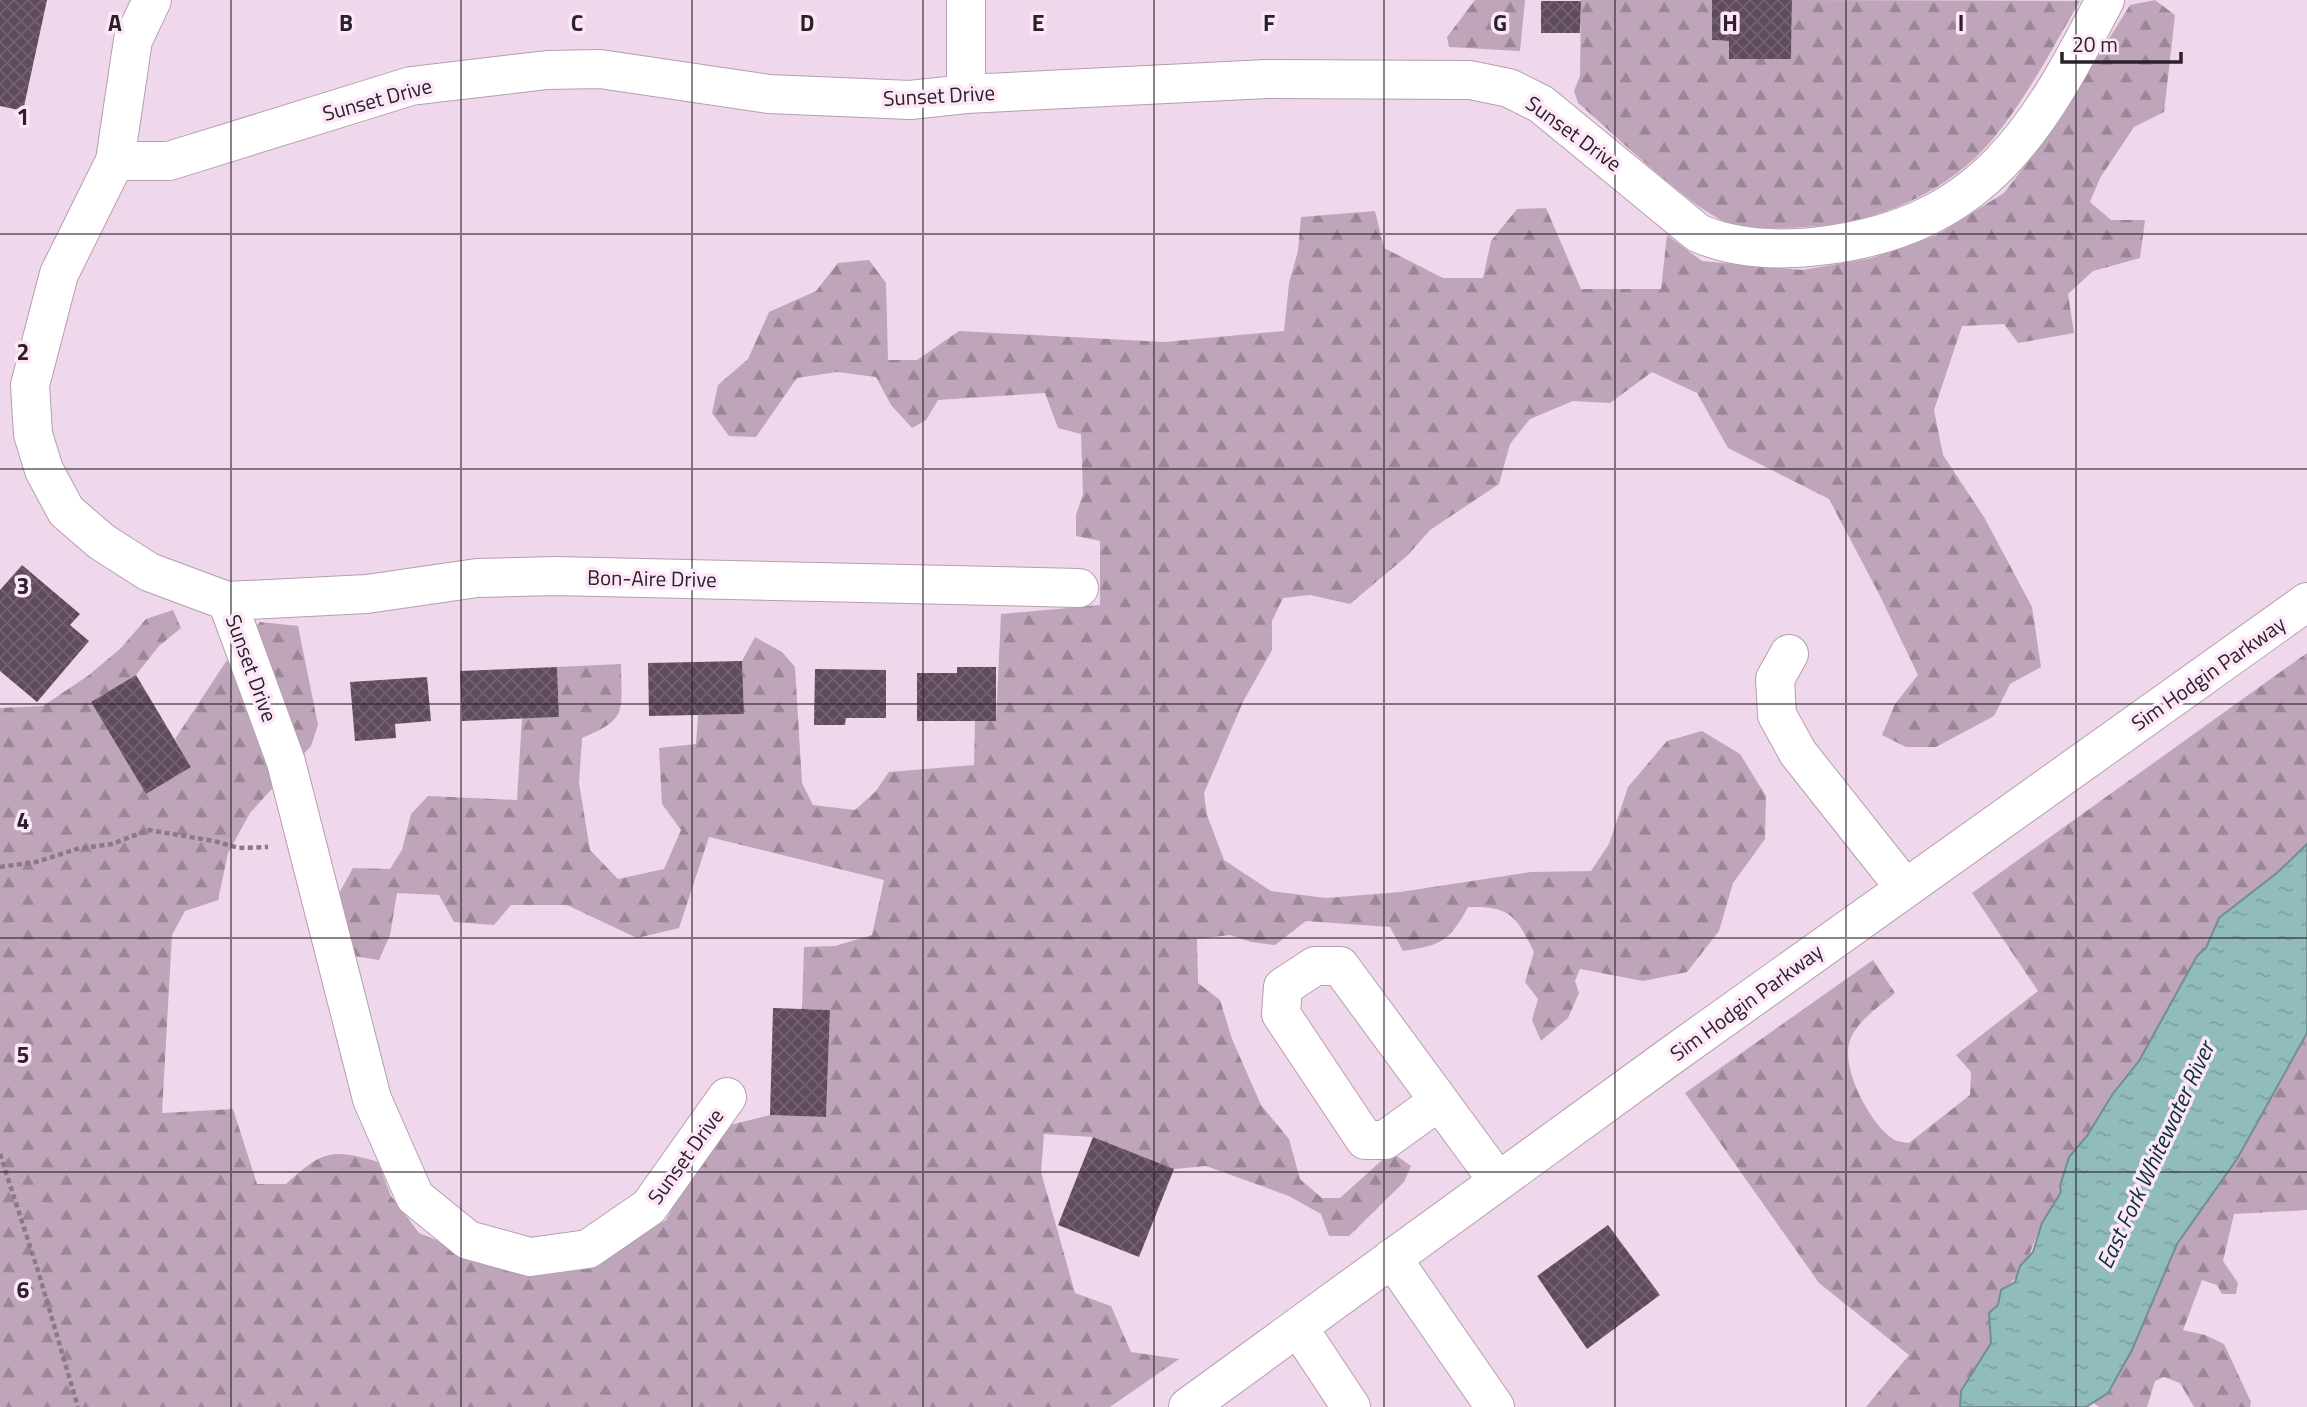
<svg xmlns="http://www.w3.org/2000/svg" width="2307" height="1407" viewBox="0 0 2307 1407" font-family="'Titillium Web',sans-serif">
<defs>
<pattern id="forest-firs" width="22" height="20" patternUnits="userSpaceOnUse" patternTransform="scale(1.75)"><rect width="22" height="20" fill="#bea5ba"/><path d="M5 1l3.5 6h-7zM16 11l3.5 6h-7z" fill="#9b8697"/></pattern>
<pattern id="water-ripples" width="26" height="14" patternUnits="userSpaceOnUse" patternTransform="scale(1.75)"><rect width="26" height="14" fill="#91bcbc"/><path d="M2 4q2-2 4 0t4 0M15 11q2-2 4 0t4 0" fill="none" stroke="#7da1a2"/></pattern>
<pattern id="building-cross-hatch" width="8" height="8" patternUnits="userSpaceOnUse" patternTransform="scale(1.75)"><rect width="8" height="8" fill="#5f4b5c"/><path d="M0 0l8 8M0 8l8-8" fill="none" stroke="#726270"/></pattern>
</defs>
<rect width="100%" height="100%" fill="#f0d8ec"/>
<path fill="url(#forest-firs)" d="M1475,0H1525L1520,51L1449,47L1447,37Z
M1581,0H1712V40L1729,41V59H1791L1792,0L2080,1C2051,50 2015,121 1974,159C1930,200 1865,225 1805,227C1782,228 1754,231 1731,224C1695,213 1611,131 1578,103L1574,91L1580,76Z
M2155,0L2175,15L2164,112L2134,127L2100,178L2090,202L2111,220H2145L2140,258L2093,271L2068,294L2074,333L2018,343L2004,324L1962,326L1934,410L1943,455L1984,517L2032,607L2041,667L2010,684L1994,716L1936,747H1906L1882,735L1895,704L1918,675L1879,594L1829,499L1728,448L1697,393L1652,372L1610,403L1573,401L1530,419L1510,444L1499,484L1430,530L1407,556L1350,604L1310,595L1283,598L1272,621V650L1243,702L1204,793L1207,815L1224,860L1271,891L1326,898L1400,892L1531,872L1591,871L1609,844L1628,787L1667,741L1702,731L1740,754L1766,796L1765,839L1733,883L1719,931L1687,972L1643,981L1580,969L1575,981L1579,993L1568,1018L1541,1041L1532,1020L1538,999L1525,982L1534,952C1516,916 1511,906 1468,907C1449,942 1441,945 1403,951L1390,927L1306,921L1275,945L1251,942L1230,935L1197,939L1198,983L1220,1000L1232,1039L1261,1105L1289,1139L1300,1179L1322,1198H1340L1391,1152L1411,1166L1404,1182L1349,1236H1329L1321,1214L1289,1196L1206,1166L1174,1169L1093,1137L1044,1134L1041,1172L1075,1293L1111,1306L1131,1352L1179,1359L1110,1407H0V708L43,706L89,675L121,648L146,619L173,610L181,628L159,646L136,675L91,702L146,794L191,767L175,739L225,663L260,622L298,626L318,725L311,746L250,813L228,853L218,900L185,911L172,935L162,1113L233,1109L257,1184H286C323,1151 330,1148 378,1162L391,1196L419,1233L458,1249L638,1236L666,1220L695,1163L730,1125L770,1115L826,1117L830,1010L802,1009L804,947L835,946L872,935L884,880L709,837L679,928L637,938L567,905H511L494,925L454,922L439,895L397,893L390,935L379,960L354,956L337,897L353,868L390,869L402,850L411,814L428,796L517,800L522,718L559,717L557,667L621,664C621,711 629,719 582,738L579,783L590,850L618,879L664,869L681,830L662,804L659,748L696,744L698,715L744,714L742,661L755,637L782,652L795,667L802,783L813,805L855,810L875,792L889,772L974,765L975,721L996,720L1001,614L1100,605V541L1076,536V515L1083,494L1081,434L1058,428L1045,393L938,400L926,420L912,428L891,405L876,377L837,372L797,378L756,437L729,436L712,413L718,385L748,359L769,312L816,291L838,263L869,260L886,283L888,360H917L959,331L1164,342L1284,331L1289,283L1298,251L1301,217L1375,211L1384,248L1443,278H1483L1491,241L1517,209L1546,208L1581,289H1661L1667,235L1702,261L1803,270L1872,258L1937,235L2004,193L2052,130L2130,5Z
M2307,653V844L2278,872L2219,918L2205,949L2197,956L2139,1061L2112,1095L2087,1136L2069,1157L2060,1186L2061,1192C2055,1202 2049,1211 2044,1221C2030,1246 2027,1275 2001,1290L1998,1306L1989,1313L1991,1343L1961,1391L1960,1407H1866L1909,1355L1819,1283L1685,1093L1873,960L1895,993C1880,1006 1857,1021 1850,1040C1840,1068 1870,1124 1893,1139C1897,1142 1904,1142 1909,1143L1970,1095L1971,1072L1956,1055L2038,991L1972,893Z
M2307,1033V1210L2234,1214L2223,1261L2238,1283L2236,1294H2222L2217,1285L2202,1280L2183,1330L2205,1335L2224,1344L2251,1402L2250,1407H2194L2180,1383L2164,1377L2155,1381L2147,1407H2099L2091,1401L2109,1393L2132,1350L2177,1244L2237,1159Z"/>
<path fill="url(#water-ripples)" stroke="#728e90" stroke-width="2" d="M2307,844V1033L2237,1159L2177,1244L2132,1350L2108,1393L2086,1407H1960L1961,1391L1991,1343L1989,1313L1998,1305L2001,1290L2015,1282L2020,1266L2033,1252L2042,1223L2061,1192L2060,1186L2069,1157L2087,1136L2112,1095L2139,1061L2197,956L2206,948L2219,918L2278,872Z"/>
<path fill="url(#building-cross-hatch)" d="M0,0H47L23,111L0,106Z
M1712,0H1792L1791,59H1729V41L1712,40Z
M1541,1H1581L1580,33H1541Z
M22,565L80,614L70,625L89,641L37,702L0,671V590Z
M742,661L744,714L649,716L648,663Z
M557,667L559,717L462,721L460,671Z
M957,667H996V721H917V673H957Z
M815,669L886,670V718H846L845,725H814Z
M136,675L191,767L146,794L91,702Z
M427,677L431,721L395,724L396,738L355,741L350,682Z
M773,1008L830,1010L826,1117L770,1115Z
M1093,1137L1174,1169L1139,1257L1058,1225Z
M1608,1225L1660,1295L1587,1349L1537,1276Z"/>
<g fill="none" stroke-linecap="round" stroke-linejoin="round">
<defs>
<path id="minor" d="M966,0V94
M115,161L133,40L152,0
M1079,588L554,576L477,578L367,594L227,601L149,572L102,542L66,511L44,470L33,434L30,385L59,274L115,161H169L411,86L547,70L600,69L769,94L910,100L966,94L1267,79L1470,80L1509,88L1541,104L1698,233C1739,251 1784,251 1828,245C1985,224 2039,128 2105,0
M227,601L286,762L372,1099L415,1197L468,1240L530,1257L588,1249L649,1207L727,1097
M1789,654L1775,679L1777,715L1798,753L1905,888
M1439,1101L1385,1140H1365L1281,1014L1283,987L1315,966H1340L1498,1181
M1392,1258L1495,1407
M1298,1327L1351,1407
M1188,1407L1672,1055L2307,602"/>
</defs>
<use href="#minor" stroke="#b59eb1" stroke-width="40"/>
<path stroke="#8a7a87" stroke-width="4.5" stroke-dasharray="5 3.5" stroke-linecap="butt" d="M0,867L36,862L77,849L112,844L149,830L214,841L239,848L268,847
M0,1154L38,1271L78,1407"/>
<use href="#minor" stroke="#fff" stroke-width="38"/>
</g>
<path fill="none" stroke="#2a2129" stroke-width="2" stroke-opacity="0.55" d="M231,0V1407M461,0V1407M692,0V1407M923,0V1407M1154,0V1407M1384,0V1407M1615,0V1407M1846,0V1407M2076,0V1407M0,234H2307M0,469H2307M0,704H2307M0,938H2307M0,1172H2307"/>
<g text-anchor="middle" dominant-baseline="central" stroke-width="7" stroke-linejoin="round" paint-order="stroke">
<g font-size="21" fill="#2a2129" stroke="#fee6f9">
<text transform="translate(939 95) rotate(-3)">Sunset Drive</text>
<text transform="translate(377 99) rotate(-15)">Sunset Drive</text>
<text transform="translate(1574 133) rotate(36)">Sunset Drive</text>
<text transform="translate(652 578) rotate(1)">Bon-Aire Drive</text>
<text transform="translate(252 668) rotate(70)">Sunset Drive</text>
<text transform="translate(2208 673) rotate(-35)">Sim Hodgin Parkway</text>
<text transform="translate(1746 1002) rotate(-36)">Sim Hodgin Parkway</text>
<text transform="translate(685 1156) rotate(-54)">Sunset Drive</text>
</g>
<g font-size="23" font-style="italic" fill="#063233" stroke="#fee6f9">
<text transform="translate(2155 1155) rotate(-65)">East Fork Whitewater River</text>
</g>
</g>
<g font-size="23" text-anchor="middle" font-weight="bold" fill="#2a2129" stroke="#fee6f9" stroke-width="7" stroke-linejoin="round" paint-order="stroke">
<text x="115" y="31">A</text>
<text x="346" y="31">B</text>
<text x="577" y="31">C</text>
<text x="807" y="31">D</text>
<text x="1038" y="31">E</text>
<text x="1269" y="31">F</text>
<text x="1500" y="31">G</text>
<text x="1730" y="31">H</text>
<text x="1961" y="31">I</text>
<text x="23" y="125">1</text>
<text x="23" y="360">2</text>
<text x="23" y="594">3</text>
<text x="23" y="829">4</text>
<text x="23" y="1063">5</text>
<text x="23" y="1298">6</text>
</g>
<path d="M2062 52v10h119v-10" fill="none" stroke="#2a2129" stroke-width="3.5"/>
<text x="2072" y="52" font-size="21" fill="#2a2129" stroke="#fee6f9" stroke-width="5" paint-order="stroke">20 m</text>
</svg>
